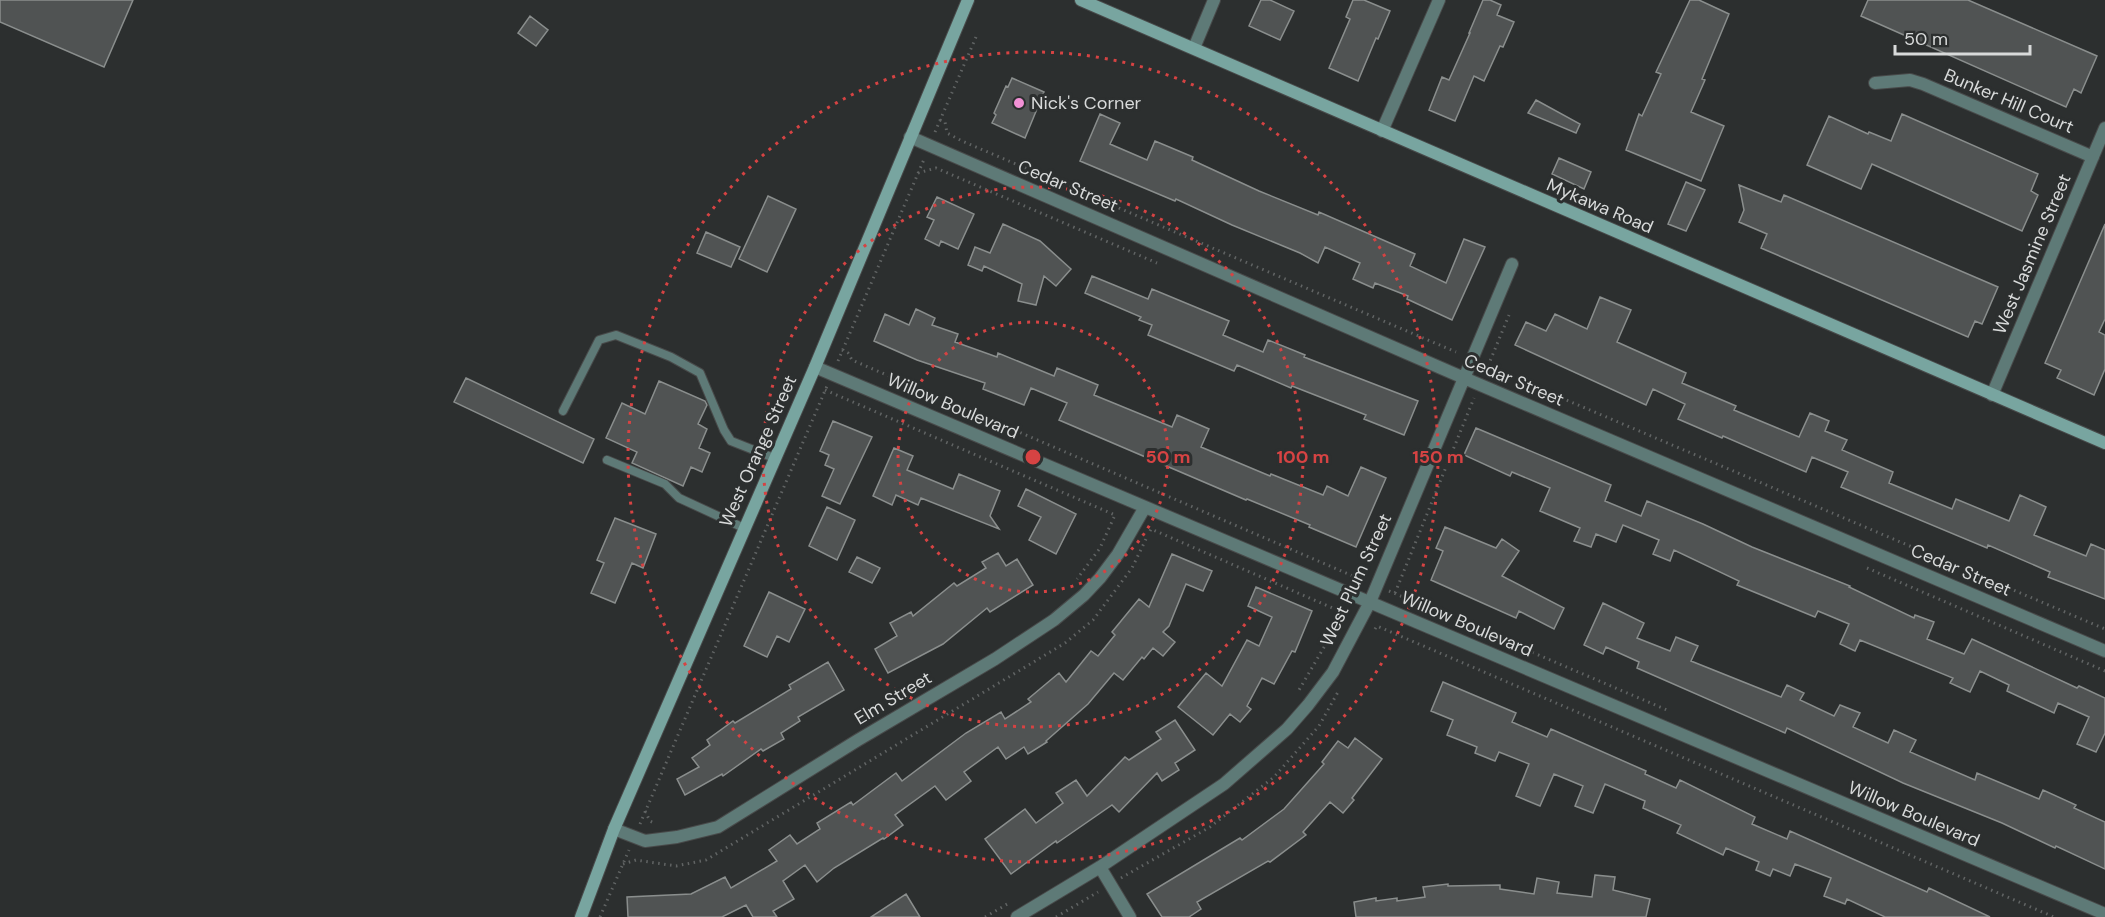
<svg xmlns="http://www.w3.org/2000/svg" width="2105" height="917" viewBox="0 0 2105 917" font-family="'DM Sans',sans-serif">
<rect width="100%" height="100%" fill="#2c2f2f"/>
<path fill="#505353" stroke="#8a8e8d" stroke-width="1.5" d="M0,0H133L104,67L0,22Z
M1261,0H1270L1294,11L1280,40L1249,26Z
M1353,0H1364L1390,11L1378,39L1376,38L1358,81L1329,68L1350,19L1346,17Z
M1483,0H1490L1501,5L1497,15L1514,22L1503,47L1500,46L1484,81L1474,76L1455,121L1429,110L1442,77L1449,80L1470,33H1469Z
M1690,0H1699L1729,14L1702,79L1705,80L1691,112L1724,126L1701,181L1626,150L1639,114L1642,116L1661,74L1656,72Z
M1868,0H1968L2097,56L2081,93L2074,89L2066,107L1861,16Z
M530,16L548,30L536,46L518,33Z
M1012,78L1044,92L1025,138L992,123L996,115L994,113L1006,86L1008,87Z
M1536,100L1580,124L1576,133L1528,113Z
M1100,114L1120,123L1110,144L1147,160L1155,141L1193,157L1192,160L1259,191L1318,215L1319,212L1415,254L1410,266L1446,283L1464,239L1485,247L1452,320L1407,299L1408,296L1375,283L1373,288L1353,279L1360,263L1325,247L1318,263L1300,253L1232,225L1176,199L1175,201L1080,161Z
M1902,114L2038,174L2031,191L2038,195L2022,231L1872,164L1861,189L1807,165L1829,116L1868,134L1869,132L1891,141Z
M1559,158L1591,172L1584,189L1552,174Z
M1686,182L1705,190L1686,231L1668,224Z
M1739,185L1781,202L1784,195L1998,287L1982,324L1975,321L1968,337L1761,248L1767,234L1739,222L1744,210Z
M768,196L796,209L767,272L739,259Z
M937,197L974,214L958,249L941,241L939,246L925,239L934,220L927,217Z
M1003,224L1040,241L1071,269L1056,286L1044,276L1036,305L1018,301L1022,284L984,266L982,271L968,265L975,247L990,253Z
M2105,224V319L2099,332L2105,335V369L2094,395L2057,378L2061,370L2045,363Z
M706,232L740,247L731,267L697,253Z
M1092,276L1148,299L1152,289L1229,321L1223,335L1263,352L1268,340L1305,355L1304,357L1418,401L1404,435L1364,419L1366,415L1292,386L1291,388L1237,365L1234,371L1148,335L1152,325L1139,320L1141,317L1085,293Z
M1600,297L1631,310L1617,342L1686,373L1682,383L1736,406L1734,410L1799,437L1810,413L1829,421L1825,431L1847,440L1842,450L1893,472L1889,483L1952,509L1956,499L2009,521L2020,495L2046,507L2034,535L2086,556L2091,544L2105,550V599L2048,577L2050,572L1988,545L1987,548L1841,487L1848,472L1812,457L1806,472L1723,436L1722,438L1678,419L1685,404L1653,389L1646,405L1515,345L1526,322L1546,331L1555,314L1587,329Z
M916,309L935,318L932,325L958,334L955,342L997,357L998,353L1054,376L1057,368L1098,385L1094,395L1172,427L1177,415L1209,429L1201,447L1270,476L1271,474L1323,495L1327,486L1348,496L1361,467L1386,478L1356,547L1309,527L1310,525L1247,499L1246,500L1059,420L1067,403L1031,388L1024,405L983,389L985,383L917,360L874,341L885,314L909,325Z
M466,378L594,439L583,463L454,402Z
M659,381L705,401L707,405L698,424L707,429L699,448L710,453L702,472L691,467L683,486L632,463L637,452L606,438L622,403L645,414Z
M833,421L872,437L840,504L822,496L834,469L825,465L829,455L820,451Z
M1476,428L1611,485L1605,501L1641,516L1647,501L1703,524L1752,547L1850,586L1849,587L1914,618L1915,615L1934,622L1927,639L1964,654L1972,639L2077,688L2079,686L2105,698V733L2096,752L2077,744L2089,717L2058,703L2054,713L2007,691L2009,685L1980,671L1970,692L1950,683L1953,678L1860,640L1855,651L1840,644L1849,624L1818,611L1815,617L1737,585L1739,581L1674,550L1670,561L1653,554L1659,540L1623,525L1616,542L1596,534L1591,547L1574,541L1580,528L1540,511L1550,488L1512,472L1510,476L1464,455Z
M894,448L913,456L907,470L953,489L959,474L1000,491L990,516L999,529L921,498L918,505L896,495L892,505L873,496Z
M1026,489L1076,514L1056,554L1029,540L1041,517L1018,506Z
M827,507L855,520L837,560L809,546Z
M615,518L656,534L643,568L632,563L615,603L591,593L604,563L597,560Z
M1445,527L1496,548L1502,539L1519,551L1502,576L1564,608L1554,629L1519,611L1516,618L1431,580L1443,551L1436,548Z
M998,553L1006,566L1017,559L1033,585L990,612L987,608L943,644L888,673L875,649L897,636L890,623L911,612L913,616L954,583L957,586L986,568L982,562Z
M1172,554L1212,571L1203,591L1186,584L1169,626L1163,632L1175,642L1163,656L1153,648L1144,659L1142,657L1123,680L1114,673L1088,704L1046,741L1047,742L1028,754L1024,747L1006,759L998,747L964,772L971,781L946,800L935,786L895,815L903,825L884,839L883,838L834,868L817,882L805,865L783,881L794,899L773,911L777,917H753L746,905L722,917H628L627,897L691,894L725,877L731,888L777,861L769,850L790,835L797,844L820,829L817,823L851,802L853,805L896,773L902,781L966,733L1001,712L1005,719L1031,702L1028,699L1059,673L1066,682L1091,651L1098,656L1115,635L1112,632L1139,599L1149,607Z
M857,557L880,568L872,583L849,572Z
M1256,587L1312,611L1295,652L1292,651L1274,684L1262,678L1247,706L1251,709L1240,722L1230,714L1213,735L1178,707L1206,673L1222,686L1247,640L1259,646L1272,617L1248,606Z
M769,592L805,609L789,642L777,636L767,657L744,646Z
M1603,603L1644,623L1637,638L1670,651L1676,637L1698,646L1691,661L1781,697L1787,685L1804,693L1800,700L1834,716L1840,705L1860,713L1853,727L1888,743L1894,730L1916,740L1910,752L1975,780L1977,773L2039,799L2043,790L2076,805L2074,808L2105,822V869L2056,846L2055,848L2002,823L1903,783L1787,728L1785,733L1637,668L1639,662L1606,647L1603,654L1584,645Z
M828,662L844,690L798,717L800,721L781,733L784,739L763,751L761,749L723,776L722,774L685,795L677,779L699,767L692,758L710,745L707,740L733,721L735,723L791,689L789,685Z
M1443,682L1516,713L1512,722L1547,737L1551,729L1646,771L1645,774L1676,788L1680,780L1755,817L1752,824L1787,839L1790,831L1927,892L1929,888L1990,917H1885L1847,899L1845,904L1824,896L1831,878L1795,864L1790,876L1773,869L1770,876L1756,870L1759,862L1726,848L1723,855L1677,833L1681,825L1643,808L1645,801L1605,784L1593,813L1575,806L1583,786L1554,774L1540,806L1516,796L1529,764L1499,752L1495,761L1475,753L1477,747L1447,735L1453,720L1431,711Z
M1175,720L1195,750L1175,763L1179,770L1162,781L1157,773L1119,812L1112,805L1057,843L1056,841L1011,874L985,839L1025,809L1036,823L1063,803L1056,793L1076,780L1087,796L1125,757L1129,760L1161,739L1156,732Z
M1355,738L1382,759L1352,798L1354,800L1343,813L1330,802L1303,832L1306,835L1270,862L1268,861L1197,902L1201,909L1189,917H1162L1147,894L1240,838L1242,840L1284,809L1324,764L1322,762L1338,741L1348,748Z
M1595,875L1615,877L1613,890L1650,899L1646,917H1356L1354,902L1376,898V901L1397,898V901L1425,897L1423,887L1448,884V886L1500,885V889L1534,894L1537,878L1559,882L1557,893L1592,897Z
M906,894L920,917H871Z"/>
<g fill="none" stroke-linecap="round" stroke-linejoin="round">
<defs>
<path id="lane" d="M563,411L599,340L616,335L671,357L700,373L724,430L731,441L774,458
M607,460L665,484L679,498L744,528"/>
<path id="street" d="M1194,48L1214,0
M1875,83L1910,80L1923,84L2093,157
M1382,131L1439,0
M910,137L1464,378L2105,651
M815,367L2105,914
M1992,395L2105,128
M614,829L645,841L677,837L718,827L858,740L995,659L1054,620L1084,595L1100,578L1118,554L1145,507
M1100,867L1130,917
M1017,917L1100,867L1224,784L1287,729L1308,705L1333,672L1370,602L1512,264"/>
<path id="secondary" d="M1081,0L2105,443
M581,917L614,829L815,367L968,0"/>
</defs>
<use href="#lane" stroke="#484a4a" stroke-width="10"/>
<use href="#street" stroke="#484a4a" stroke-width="14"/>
<use href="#secondary" stroke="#484a4a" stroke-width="14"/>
<path stroke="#616464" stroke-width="3" stroke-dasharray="1.5 4.5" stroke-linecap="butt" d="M940,120L945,122L947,133L962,141L1456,352
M935,132L976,37
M918,173L936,168L1157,263
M842,350L848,353L852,360L1360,579
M838,361L925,157
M1484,365L2105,629
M1488,366L1509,315
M825,390L1115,515L1100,548L1077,579
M1150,531L1151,529L1344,613L1299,690
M1867,568L2105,671
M1389,591L1667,710
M1395,593L1474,398
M1375,629L1377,626L2054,917
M645,811L650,821L656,824
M640,824L827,386
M623,864L636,860L676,866L706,860L1065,643L1093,620L1132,568L1147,537
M1121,878L1210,827L1274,777L1319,726L1338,692
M600,917L629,850
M985,917L1009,903
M1056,917L1098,892"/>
<use href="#lane" stroke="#5e7a77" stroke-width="8"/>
<use href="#street" stroke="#5e7a77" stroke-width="12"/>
<use href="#secondary" stroke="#78a5a0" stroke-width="12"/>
</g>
<g fill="none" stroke="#d64343" stroke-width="3" stroke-dasharray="3 6">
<circle cx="1033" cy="457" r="135"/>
<circle cx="1033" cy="457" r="270"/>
<circle cx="1033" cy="457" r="405"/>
</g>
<circle fill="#f391d6" stroke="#2c2f2f" stroke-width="2" cx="1019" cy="103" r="6"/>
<g text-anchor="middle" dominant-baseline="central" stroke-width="6" stroke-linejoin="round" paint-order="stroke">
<g font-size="18" fill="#d8dada" stroke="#2c2f2f">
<text transform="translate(2009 101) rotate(23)">Bunker Hill Court</text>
<text transform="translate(1068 186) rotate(23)">Cedar Street</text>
<text transform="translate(1600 206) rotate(23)">Mykawa Road</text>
<text transform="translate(2032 254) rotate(-67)">West Jasmine Street</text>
<text transform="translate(1514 380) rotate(23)">Cedar Street</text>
<text transform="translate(953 406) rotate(23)">Willow Boulevard</text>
<text transform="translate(758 451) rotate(-66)">West Orange Street</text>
<text transform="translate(1961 570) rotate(23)">Cedar Street</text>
<text transform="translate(1356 580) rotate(-65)">West Plum Street</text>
<text transform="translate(1467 624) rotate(23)">Willow Boulevard</text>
<text transform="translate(893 698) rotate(-31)">Elm Street</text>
<text transform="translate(1914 814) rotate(23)">Willow Boulevard</text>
</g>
<g font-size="18" fill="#d8dada" stroke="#2c2f2f" text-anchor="start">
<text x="1031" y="103">Nick's Corner</text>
</g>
</g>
<circle cx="1033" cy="457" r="9" fill="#d64343" stroke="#2c2f2f" stroke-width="3"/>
<g font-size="18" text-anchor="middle" font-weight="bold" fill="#d64343" stroke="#2c2f2f" stroke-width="6" stroke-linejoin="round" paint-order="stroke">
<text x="1168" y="463">50 m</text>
<text x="1303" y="463">100 m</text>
<text x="1438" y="463">150 m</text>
</g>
<path d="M1895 45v9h135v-9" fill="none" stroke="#d8dada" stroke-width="3"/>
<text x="1904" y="45" font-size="18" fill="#d8dada" stroke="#2c2f2f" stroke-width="4.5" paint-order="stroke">50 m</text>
</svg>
